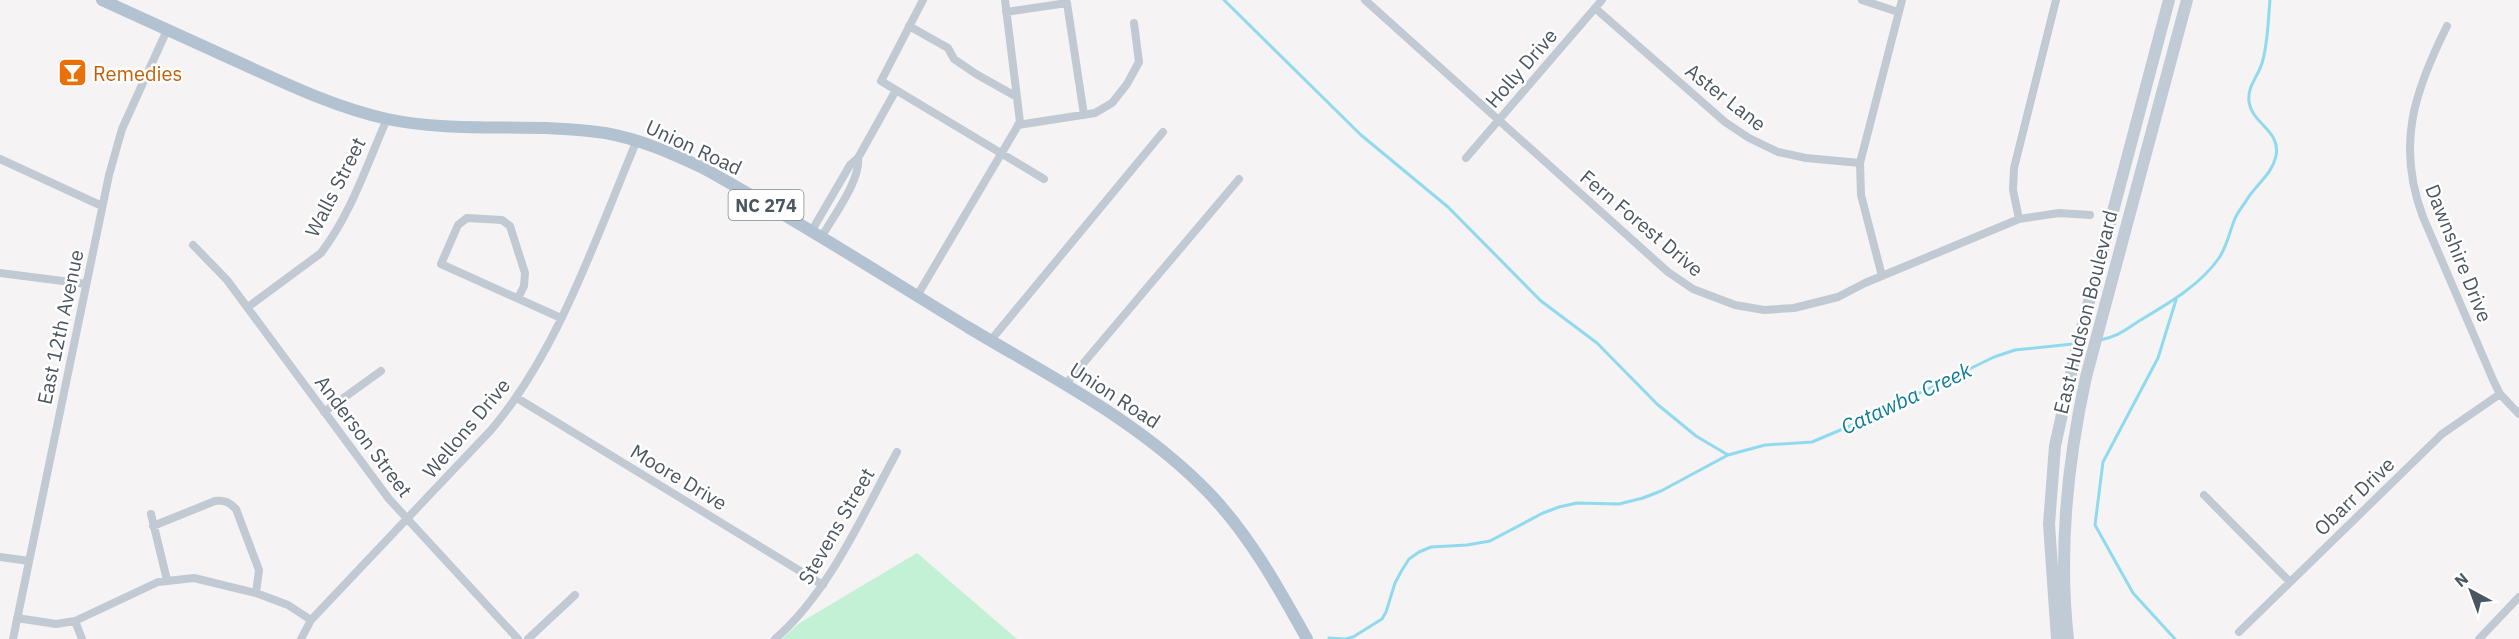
<svg xmlns="http://www.w3.org/2000/svg" width="2519" height="639" viewBox="0 0 2519 639" font-family="'IBM Plex Sans',sans-serif">
<rect width="100%" height="100%" fill="#f5f3f3"/>
<path fill="#c3f1d5" d="M917,553L1017,639H782L798,624Z"/>
<g fill="none" stroke-linecap="round" stroke-linejoin="round">
<path stroke="#90daee" stroke-width="3" d="M1224,0L1361,135L1448,207L1541,301L1597,343L1657,404L1696,436L1728,455
M2100,340C2121,336 2127,328 2144,318C2171,302 2201,284 2219,258C2227,246 2229,234 2234,221C2236,214 2242,207 2246,201C2255,185 2272,175 2276,156C2281,130 2252,124 2249,102C2247,86 2258,77 2262,63C2268,44 2268,20 2270,0
M1329,638L1344,639
M1345,639L1353,637L1382,619L1386,612L1395,583L1402,570L1409,559L1419,552L1431,547L1467,545L1490,541L1543,513L1559,507L1577,503L1619,504L1643,498L1661,491L1728,455L1765,445L1812,442L1864,420L1994,357L2015,350L2073,344
M2175,639L2133,593L2095,525L2103,462L2158,358L2176,300"/>
<path stroke="#c1cad2" stroke-width="8" d="M923,0L881,81L1044,179
M1365,0L1668,272L1693,289L1735,305L1764,310L1794,308L1838,297L1865,283L2019,219L2059,213L2090,215
M1862,0L1898,12
M1595,8L1725,122L1749,138L1778,152L1806,158L1860,163
M1006,12L1067,3L1084,115
M909,26L948,48L954,59L976,74L1017,97
M2447,26C2414,92 2396,145 2423,217L2494,382L2500,394L2519,414
M1018,125L1095,113L1112,103L1127,84L1139,62L1134,23
M1466,158L1602,0
M0,159L102,206
M2019,219L2013,190L2014,168L2056,0
M811,232L850,165L858,158L896,90
M821,238C832,218 861,180 858,158
M193,245L227,280L389,499L518,639
M0,273L86,284
M1882,276L1861,195L1860,163L1902,0
M917,296L1020,122L1005,0
M518,298L524,286L525,273L510,226L502,220L467,218L458,225L441,264L561,318
M248,307L321,253C351,214 367,164 387,119
M991,340L1163,132
M1065,385L1239,179
M517,398L823,585
M324,412L381,371
M2204,495L2289,581
M151,514L167,580
M153,526L215,501C225,500 229,502 236,509L259,570L256,593
M0,557L29,561
M17,618L56,624L75,621L158,582L194,578L256,593L288,605L311,620
M75,621L82,639
M2239,632L2442,434L2500,394
M13,639L109,175L122,129L167,30
M301,639L311,620L491,430C558,352 597,235 637,140
M528,639L575,595
M775,639C829,593 863,514 897,452
M2479,639L2519,597"/>
<path stroke="#c1cbd6" stroke-width="12" d="M2057,639L2049,524L2055,446L2076,351L2169,0
M2068,639C2058,550 2067,464 2086,377L2187,0"/>
<path stroke="#b3c2d1" stroke-width="12" d="M102,0C150,22 199,44 247,66C293,87 338,108 387,119C459,134 532,122 605,133C640,139 671,153 703,168C794,218 882,275 971,329C1053,378 1142,423 1209,493C1250,536 1278,587 1307,639"/>
</g>
<defs>
<symbol id="bar-square" viewBox="-11 -11 22 22"><rect x="-9" y="-9" width="18" height="18" rx="4" fill="#e8710a" stroke="#fff"/><path d="M-6-5H6L.8 .8V4.5H3.5V6h-7V4.5H-.8V.8Z" fill="#fff"/></symbol>
</defs>
<g fill-rule="evenodd">
<use href="#bar-square" x="56" y="56" width="33" height="33"/>
</g>
<g text-anchor="middle" dominant-baseline="central" stroke-width="5" stroke-linejoin="round" paint-order="stroke">
<rect fill="#fff" stroke="#808990" stroke-width="1.5" x="728.5" y="190" width="75" height="30" rx="4.5"/>
<g font-size="18" font-weight="bold" fill="#4a5661">
<text x="766" y="205">NC 274</text>
</g>
<g font-size="20" fill="#4a5661" stroke="#fff">
<text transform="translate(1521 68) rotate(-49)">Holly Drive</text>
<text transform="translate(1726 97) rotate(38)">Aster Lane</text>
<text transform="translate(694 147) rotate(25)">Union Road</text>
<text transform="translate(335 187) rotate(-63)">Walls Street</text>
<text transform="translate(1642 223) rotate(40)">Fern Forest Drive</text>
<text transform="translate(2459 253) rotate(68)">Dawnshire Drive</text>
<text transform="translate(2085 312) rotate(-76)">East Hudson Boulevard</text>
<text transform="translate(60 327) rotate(-78)">East 12th Avenue</text>
<text transform="translate(1115 395) rotate(33)">Union Road</text>
<text transform="translate(466 428) rotate(-50)">Wellons Drive</text>
<text transform="translate(364 436) rotate(53)">Anderson Street</text>
<text transform="translate(679 477) rotate(31)">Moore Drive</text>
<text transform="translate(2354 496) rotate(-44)">Obarr Drive</text>
<text transform="translate(836 526) rotate(-60)">Stevens Street</text>
</g>
<g font-size="20" fill="#c56008" stroke="#fff" text-anchor="start">
<text x="93" y="73">Remedies</text>
</g>
<g font-size="21" font-style="italic" fill="#0c7c9b" stroke="#fff">
<text transform="translate(1906 398) rotate(-25)">Catawba Creek</text>
</g>
</g>
<g transform="translate(2471 591) rotate(319)" stroke="#ffffff" stroke-width="4.5" paint-order="stroke">
<path d="M0-4.5L10 22L0 15L-10 22Z" fill="#4a5661"/>
<text y="-9" font-size="16" font-weight="bold" text-anchor="middle" fill="#4a5661">N</text>
</g>
</svg>
